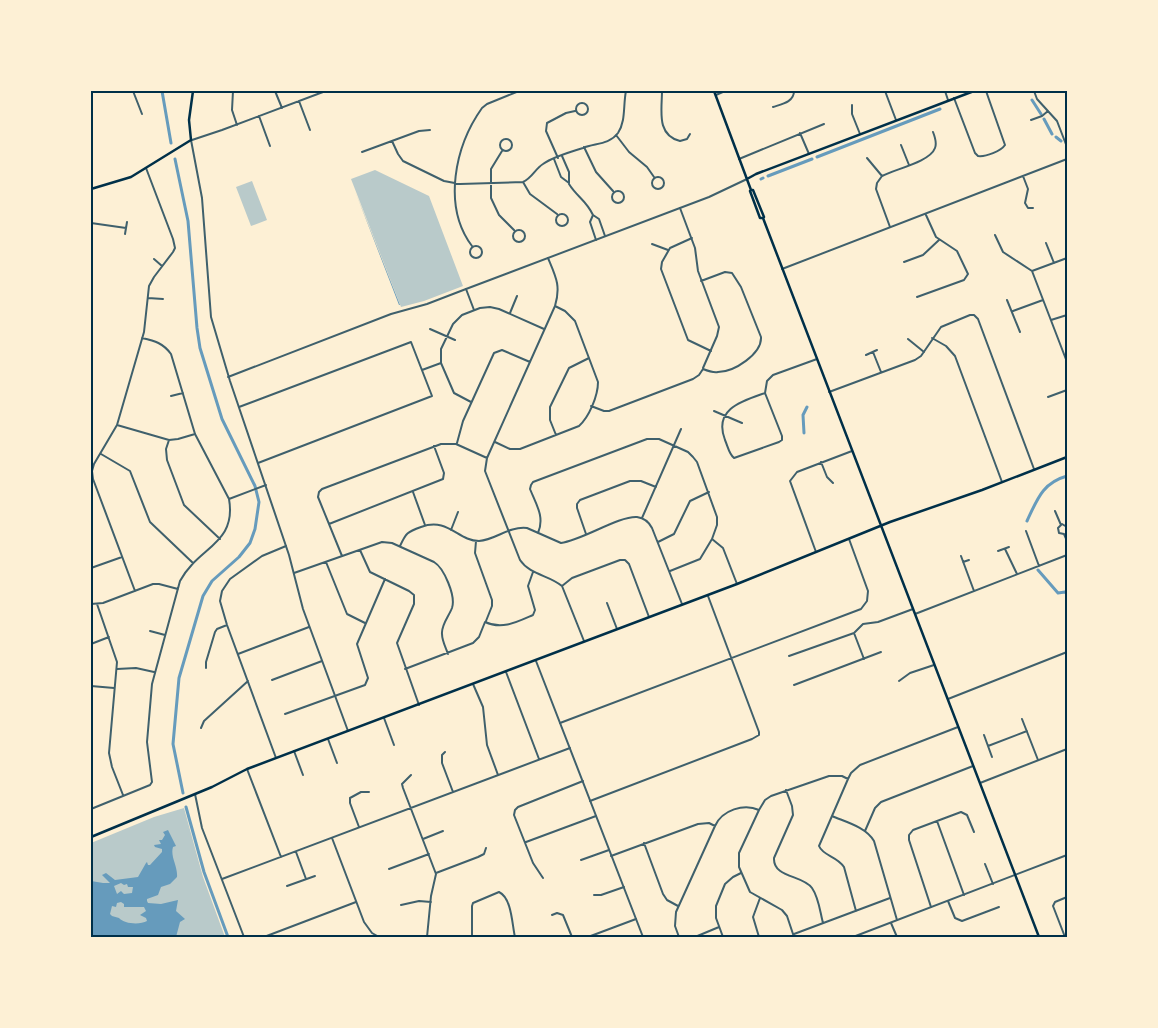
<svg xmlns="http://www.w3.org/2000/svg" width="1158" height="1028" viewBox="0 0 1158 1028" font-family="Inter,sans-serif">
<rect width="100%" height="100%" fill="#fdf0d5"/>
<path fill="#b9caca" d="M375,170L429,196L463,286L424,301L401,307L351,179Z
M252,181L267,220L251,226L236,187Z
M184,808L203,877L225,937H91V843L154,817Z"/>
<path fill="#669bbc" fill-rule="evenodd" d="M355,191L400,305H399Z
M168,830L176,846L173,847C170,857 178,866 177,877L170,884L161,887L158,895L147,899V901L148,903L161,904L178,900L176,911L185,919L180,922L176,937H91V881L103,883H110L102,875L106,873L115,880L138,877L146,863L147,862L148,865H150L162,852V849L155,847L154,845L161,844L159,840H162L165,835L163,832ZM121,883L124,885L127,884L128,887H133L132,893L124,894L121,891L117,894L114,886ZM121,902L124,904V907H144L146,911L140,915L146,918L147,921C140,925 124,924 119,918L112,916L110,914L112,906L116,907L117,903Z"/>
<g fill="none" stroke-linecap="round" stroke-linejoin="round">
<path stroke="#669bbc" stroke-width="3" d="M162,91L171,143
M1032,100L1041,114
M1044,119L1052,134
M1056,137L1061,141
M817,157L940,109
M175,159L188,221L197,328L200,348L222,419L255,486L259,502L255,529L250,543L239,557L212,581L203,596L179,678L173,744L183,793
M768,176L812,159
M761,179L763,178
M804,433L803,415L807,407
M1027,521C1037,500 1042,483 1067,476
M1038,570L1058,593L1065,592L1067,594
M186,807L204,872L228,937"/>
<path stroke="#3f606c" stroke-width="2" d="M133,91L142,114
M233,91L232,110L237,125
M275,91L282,108
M662,91C662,110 656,135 680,141L687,139L690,134
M885,91L896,120
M945,91L948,100
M1034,91L1037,99L1057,121L1067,147
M716,95L725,91
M954,98L975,153L978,156C986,157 1001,151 1005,145L986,91
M299,101L310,130
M576 109a6 6 0 1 1 12 0a6 6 0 1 1-12 0Z
M852,105V114L860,134
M773,107C782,104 794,102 794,91
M259,116L270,146
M1031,120L1042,116L1048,111
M800,133L809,154
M616,135L629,152L647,167L654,177
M500 145a6 6 0 1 1 12 0a6 6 0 1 1-12 0Z
M192,140L222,130L323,92
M392,141L398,154L403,161L444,181L460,184L523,182C532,178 535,169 543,164C551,158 573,151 583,148C595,143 609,145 618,133C626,121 623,105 626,91
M901,145L909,165
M584,147L596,172L613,191
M502,151L491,169V198L499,215L514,230
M362,152L419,131L430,130
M558,158L546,131L547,123L566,113L575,111
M867,158L882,176L877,183L876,189L890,227
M554,159L561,177L569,183V172L562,156
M739,159L824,124
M882,176C895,169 930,162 935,148C937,143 935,137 933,132
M1023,176L1028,189L1025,203L1028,208H1033
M652 183a6 6 0 1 1 12 0a6 6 0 1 1-12 0Z
M523,182L530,194L557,214
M569,184C577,197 586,200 593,215
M612 197a6 6 0 1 1 12 0a6 6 0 1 1-12 0Z
M680,208L695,248L698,271L719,327L717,336L703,368
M556 220a6 6 0 1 1 12 0a6 6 0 1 1-12 0Z
M91,223L126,228
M513 236a6 6 0 1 1 12 0a6 6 0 1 1-12 0Z
M125,234L127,222
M995,235L1003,252L1032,271
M692,238L670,248L662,262L661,269L688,340L711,351
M596,240L590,222L593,215L599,219L605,236
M1046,243L1054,263
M652,244L668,250
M470 252a6 6 0 1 1 12 0a6 6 0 1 1-12 0Z
M472,246C442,206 455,146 482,108L487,104L519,91
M548,258C556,277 561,286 555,306L487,458L485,471L520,560C530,575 549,575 562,586L584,641
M154,259L162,266
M904,262L923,255L939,240
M782,269L1067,159
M1032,271L1067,362
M1032,271L1067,258
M466,289L474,310
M917,297L964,280L968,274L957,251L936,237L926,215
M148,298L163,299
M1007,300L1020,332
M1013,311L1043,300
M510,313L517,296
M1051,320L1067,315
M430,329L455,340
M932,338L946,346L955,356L1002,482
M908,339L924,352
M873,352L881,372
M866,355L877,350
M422,370L441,363
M829,392L915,360L921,356L941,327L970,315H974L978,319L1034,469
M765,393L782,436V440L779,442L734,458C729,454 728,447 725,440C713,409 742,401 765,393L767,381L773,375L817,359
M171,396L183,393
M1048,397L1067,390
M471,402L454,393L441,363V349L453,324L462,315L480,308L490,307L499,309L544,329
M591,406L604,411H609L693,379L699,375L703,369C708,371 713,373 718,372C734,372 762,354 761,337L741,287L732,273L725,272L701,281
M239,407L411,342L432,396L258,463
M714,411L742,423
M117,425L169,440L178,439L195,434
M556,435L550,420V407L569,368L589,358
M169,440L166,449L167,460L184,505L220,539
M495,442L510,449H520L579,426C589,417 598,396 598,382L575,321L565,311L555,306
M457,443L463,421L494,353L502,350L530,362
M101,454L130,471L150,522L193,563
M821,462L827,477L833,483
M413,492L425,525
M229,499L266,485
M1055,511L1061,525
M642,518L681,429
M329,524L443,479L444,473L434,446
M1067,527L1062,524L1058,528L1059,533L1064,534L1067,541
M451,530L458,512
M1026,531L1039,566
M538,533C545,517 536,504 530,489L531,485L533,482L647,439H659L688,452L693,457L697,462L717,517V525L712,539L723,548L737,584
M586,534L577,508V504L580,500L630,481H641L656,487
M476,541L475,553L492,600V606L486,621
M658,542L674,534L690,501L709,492
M400,546C406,533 407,532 421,527C448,517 458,541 479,541C496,540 508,526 527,528L561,543C583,540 618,516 637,517C644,518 649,522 652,528L682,604
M1005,549L1017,574
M360,550L370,572L409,591L414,595V604L397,643L419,705
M998,551L1009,547
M816,552L790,481L797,472L852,451
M342,556L318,497L319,492L322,489L441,444H456L487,458
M961,556L974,591
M326,562L347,614L365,623
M963,562L969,560
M91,568L122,557
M670,571L700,559L712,539
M294,573L382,542L392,543L434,562C444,568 456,596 452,608C449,616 441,625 442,634C442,641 446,648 448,654
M562,586L572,578L620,560H625L629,564L649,617
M135,591L93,479L92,471L94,464L117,425L144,332L149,286L154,277L173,252L175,248L173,239L146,168
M607,603L617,629
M91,604L103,603L153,584H159L178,589
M97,604L117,662L109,753L112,767L123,795
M915,614L1067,555
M150,631L165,635
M854,633L864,659
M91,644L109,637
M238,654L309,627
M789,656L854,633L863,624L878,622L913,609
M206,668V662L215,632L217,629L227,625
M117,669L136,668L154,672
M405,669L473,643L479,637L485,622C502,630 517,622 533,615L535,610L528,586L533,572
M506,672L539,759
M272,680L322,661
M899,681L910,673L934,665
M473,684L483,707L487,745L498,775
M794,685L881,652
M91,686L114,688
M948,699L1067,652
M285,714L365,685L368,678L357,644L385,579
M384,718L394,745
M1022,719L1038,760
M560,723L861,609L867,601L868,591L849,539
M201,728L204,721L248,681
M984,735L992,757
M328,739L337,763
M988,746L1027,731
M294,751L303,775
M445,752L442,755V763L453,792
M276,758L227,625L220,601L222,591L230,579L262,556L286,546
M247,769L281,857
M411,775L402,784L403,788L436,874L431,896L427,937
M848,779L819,846C823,856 837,856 844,867L856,911
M980,783L1067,749
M786,790L792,806L793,815L774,858C773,878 803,875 812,888C819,898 820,912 823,923
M590,801L752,739L759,735V732L708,596
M91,809L150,785L152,782L147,742L152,684L180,581C198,547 237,544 229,499L195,434L171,354C163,343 155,341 142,338
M759,810L739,853V867L750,892L782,910L787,916L794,937
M832,816C846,822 866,827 874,841L897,920
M937,821L964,895
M359,827L350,803V798L361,792H369
M865,831L875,808L881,802L973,766
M332,838L364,922L372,933L379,937
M423,839L443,831
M526,842L596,816
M644,843L663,894L667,900L678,906
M296,852L306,879
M611,856L698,824L709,823L715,826C722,810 744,803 759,810L765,800L771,796L829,776H842L848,779L851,773L860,765L958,727
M581,860L609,850
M985,864L993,884
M389,869L429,854
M436,873L478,857L484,854L486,848
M543,878L533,863L514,815L515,810L518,807L583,781
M222,879L570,748
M287,886L315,876
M594,895H601L624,887
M948,901L955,918L962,921L999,907
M401,905L419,901L431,902
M931,907L909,840V835L913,830L961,812L967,815L974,832
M552,915L557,913L563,915L572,937
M891,923L897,937
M794,934L890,898
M264,937L356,902
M472,937V906L473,903L499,892C512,898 512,925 515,937
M588,937L636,919
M679,937L675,926L676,912L715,826
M695,937L719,927
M723,937L716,918V906L725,884L733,877L741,873
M759,937L753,917L760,898
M1065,937L1053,906L1055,902L1067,897"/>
<path stroke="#3f606c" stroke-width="2" d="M191,140L202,198L211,317L230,381L289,555L303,609L348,731
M228,377L391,314L427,304L466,289L709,197L747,179
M536,661L643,937
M195,794L202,828L244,937
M853,937L1067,855"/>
<path stroke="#003049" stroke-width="2.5" d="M714,91L751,190H753L764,217L763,218L1039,937
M747,179L756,174L974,91
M91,189L131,177L191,140L189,120L193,91
M751,190L750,191L760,218H763
M91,837L212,787L247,769L737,584L890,522L982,490L1067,457"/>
</g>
<rect width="1158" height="1028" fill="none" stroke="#fdf0d5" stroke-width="185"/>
<rect x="92" y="92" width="974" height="844" fill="none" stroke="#003049" stroke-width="2"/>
</svg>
